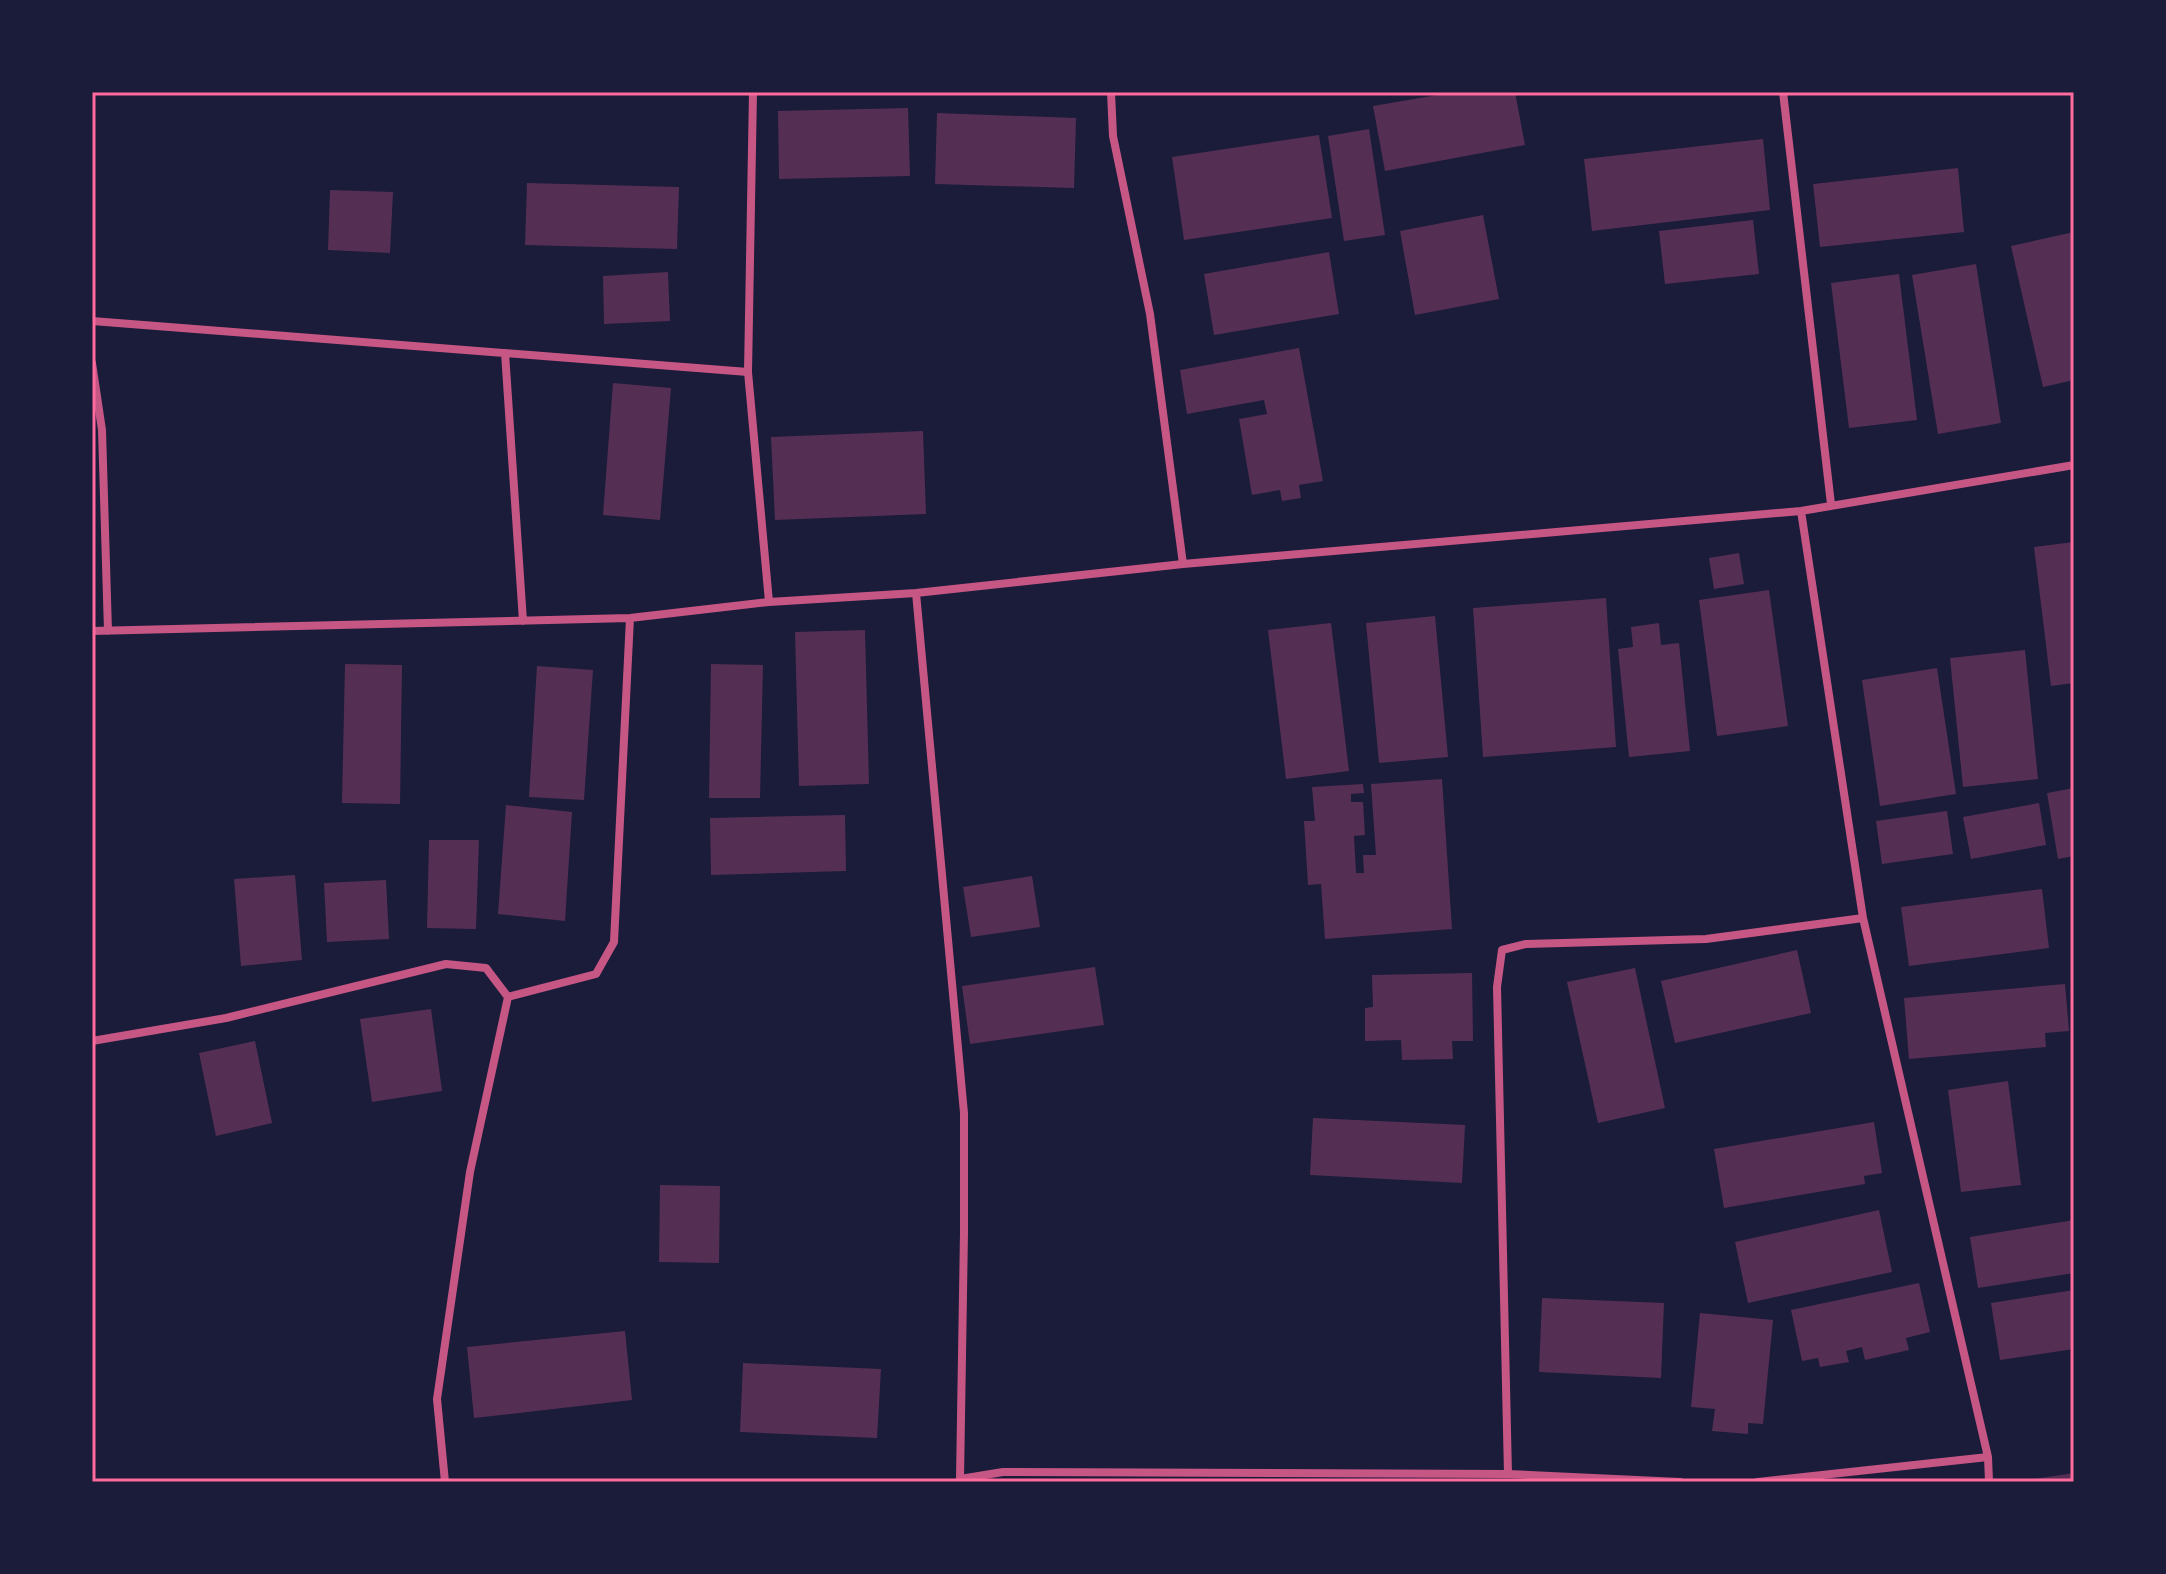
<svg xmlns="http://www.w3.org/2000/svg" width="2166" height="1574" viewBox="0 0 2166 1574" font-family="'Work Sans',sans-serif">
<rect width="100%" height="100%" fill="#1b1b3a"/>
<path fill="#542f53" d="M1455,92H1515L1525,145L1385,171L1373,106Z
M908,108L910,176L779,179L778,111Z
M937,113L1076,118L1074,188L935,184Z
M1369,129L1385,235L1344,241L1328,136Z
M1319,135L1332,218L1184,240L1172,157Z
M1763,139L1770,210L1592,231L1584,159Z
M1958,168L1964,232L1820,247L1813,184Z
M527,183L679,187L677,249L525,245Z
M330,190L393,192L390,253L328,250Z
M1483,215L1499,299L1415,315L1400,231Z
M1753,220L1759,274L1665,284L1659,231Z
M2074,232V380L2043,387L2011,246Z
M1329,252L1339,314L1214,335L1204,274Z
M1976,264L2001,423L1938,434L1912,275Z
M668,272L670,321L604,324L603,276Z
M1899,274L1917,420L1849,428L1831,283Z
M1299,348L1323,481L1299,485L1301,498L1282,501L1280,490L1252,495L1239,419L1267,414L1264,400L1187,414L1180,370Z
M613,383L671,388L660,520L603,515Z
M923,431L926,514L775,520L771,437Z
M2074,542V683L2051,686L2034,547Z
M1739,553L1744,584L1714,589L1709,558Z
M1769,590L1788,726L1717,736L1699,600Z
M1606,598L1616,747L1483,757L1473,608Z
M1435,616L1448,757L1379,763L1366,623Z
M1331,623L1349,771L1286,779L1268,630Z
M1659,623L1661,645L1679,643L1690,751L1629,757L1618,649L1633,647L1631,627Z
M865,630L869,784L799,786L795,632Z
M2025,650L2038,779L1963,787L1950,658Z
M345,664L402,665L400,804L342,803Z
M711,664L763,665L760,798H709Z
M537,666L593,670L584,800L529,797Z
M1937,668L1956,794L1880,806L1862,680Z
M1442,779L1452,929L1325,939L1321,884L1308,885L1304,821H1315L1312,787L1363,784L1364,793L1351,794V802H1363L1365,835L1354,836L1356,873H1364L1363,855H1376L1371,784Z
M2074,788V856L2058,859L2047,793Z
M2039,803L2046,845L1971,859L1963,817Z
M506,805L572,812L565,921L498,914Z
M1947,811L1953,854L1882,864L1876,821Z
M845,815L846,871L711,875L710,818Z
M429,840H479L476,929L427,928Z
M295,875L302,960L241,966L234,879Z
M1032,876L1040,927L971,937L963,887Z
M386,880L389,939L327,942L324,883Z
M2042,889L2049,948L1909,966L1901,907Z
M1797,950L1811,1013L1675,1043L1661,981Z
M1095,967L1104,1025L970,1044L962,986Z
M1635,968L1665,1108L1598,1123L1567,982Z
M1472,973L1473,1041H1452L1453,1059L1402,1060L1401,1040L1365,1041V1008L1373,1007L1372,975Z
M2065,984L2069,1031L2045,1033L2046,1047L1909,1059L1904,998Z
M431,1009L442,1091L372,1102L360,1019Z
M255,1041L272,1123L216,1136L199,1053Z
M2008,1081L2021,1185L1961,1192L1948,1090Z
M1313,1118L1465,1125L1462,1183L1310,1175Z
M1874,1122L1882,1173L1864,1176L1865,1184L1724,1208L1714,1149Z
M660,1185L720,1186L719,1263L659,1262Z
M1879,1210L1892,1272L1748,1303L1735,1242Z
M2074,1220V1273L1978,1288L1970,1237Z
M1919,1283L1930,1332L1906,1338L1909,1350L1865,1360L1862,1347L1846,1351L1849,1362L1820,1367L1818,1358L1802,1361L1791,1310Z
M2074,1290V1349L2000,1360L1991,1303Z
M1542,1298L1664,1303L1661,1378L1539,1372Z
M1700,1313L1773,1320L1763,1424L1748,1423V1434L1712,1431L1715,1409L1691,1407Z
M625,1331L632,1400L474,1418L467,1347Z
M743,1363L881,1369L877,1438L740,1432Z
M2074,1473V1482H2027V1480Z"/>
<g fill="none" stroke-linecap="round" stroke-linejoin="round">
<path stroke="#c65784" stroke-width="8" d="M753,92L748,372L769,602
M1111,92L1113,136L1150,314L1183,564
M1783,92L1831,504
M92,321L748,372
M505,353L523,621
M92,363L102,430L108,631
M1801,511L1863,918L1988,1457L1989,1482
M916,593L964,1113V1232L960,1479
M92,631L630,618L769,602L916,593L1183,564L1801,511L2074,465
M508,997L596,974L614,942L630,618
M92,1041L226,1018L446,964L486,968L508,997L470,1172L437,1399L445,1482
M1508,1474L1497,987L1502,950L1526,944L1706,939L1863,918
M959,1481L960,1479L1003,1472L1508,1474L1680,1482
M1758,1482L1988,1457"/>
</g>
<rect width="2166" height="1574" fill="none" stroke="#1b1b3a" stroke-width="188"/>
<rect x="94" y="94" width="1978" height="1386" fill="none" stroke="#ff6b9d" stroke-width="3"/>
</svg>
